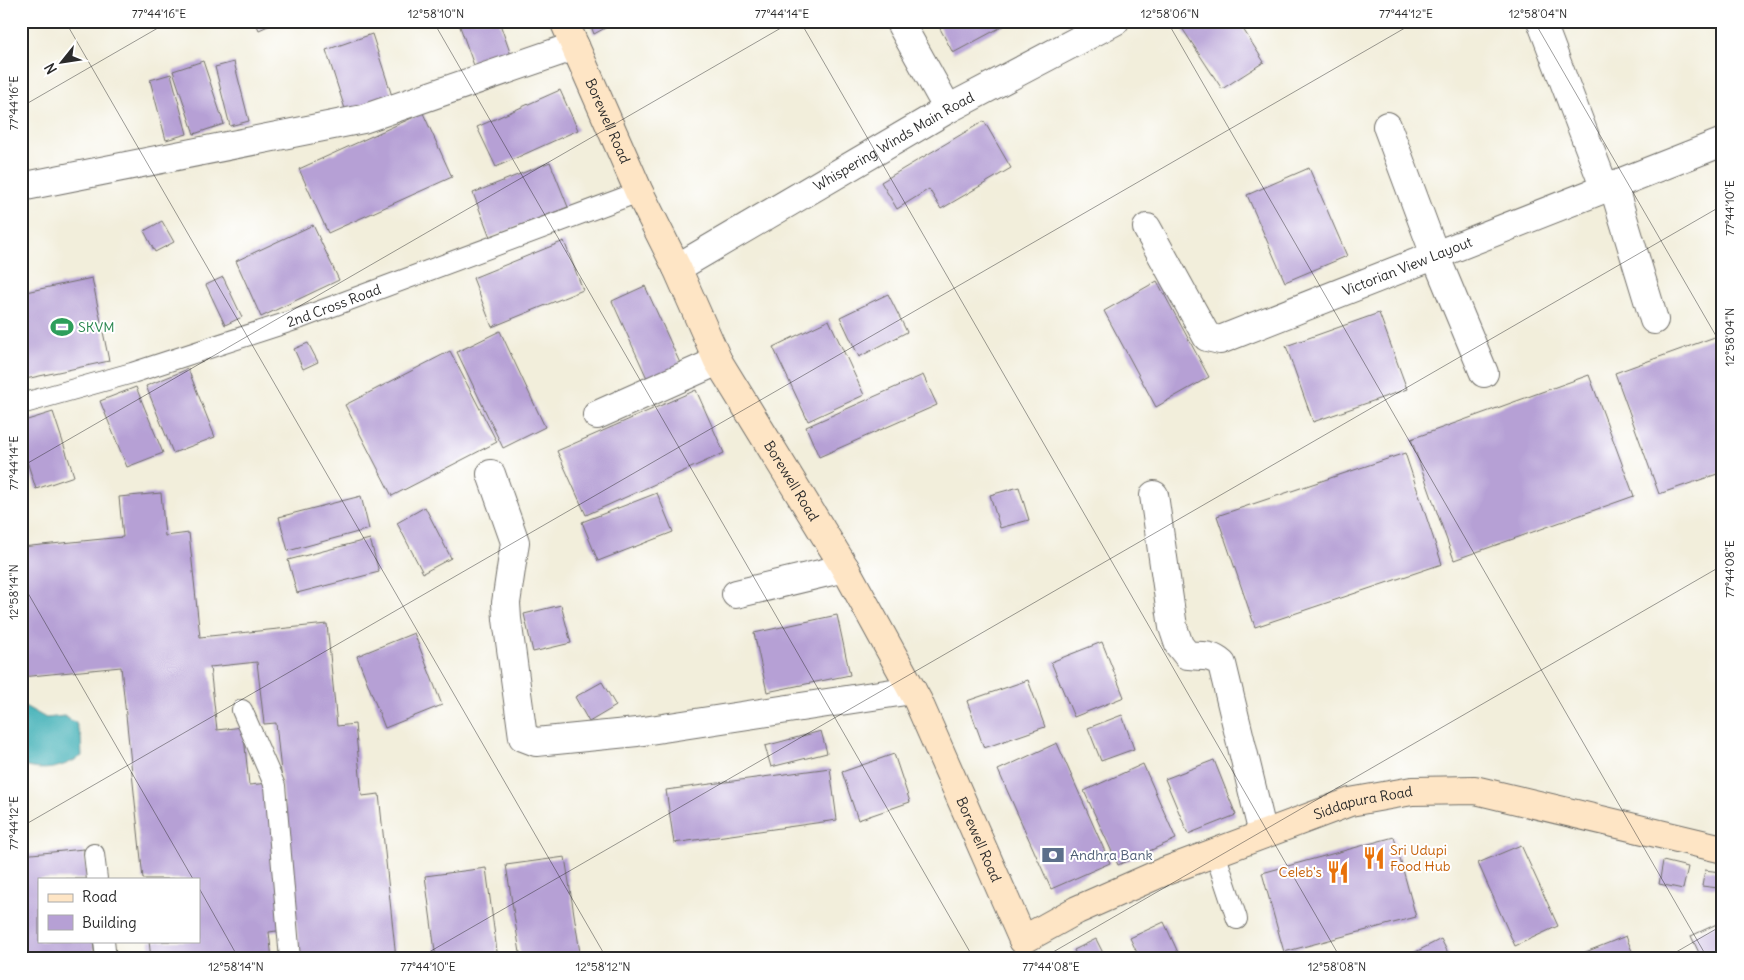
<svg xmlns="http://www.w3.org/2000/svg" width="1744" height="980" viewBox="0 0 1744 980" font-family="Delius,sans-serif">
<rect width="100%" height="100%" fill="#fff"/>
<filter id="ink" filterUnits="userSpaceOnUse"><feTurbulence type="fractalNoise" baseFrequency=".02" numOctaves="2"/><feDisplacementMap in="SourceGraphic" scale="10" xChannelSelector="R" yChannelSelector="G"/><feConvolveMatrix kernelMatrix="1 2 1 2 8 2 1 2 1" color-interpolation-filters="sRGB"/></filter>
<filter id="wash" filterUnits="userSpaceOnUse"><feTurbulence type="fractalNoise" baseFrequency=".0096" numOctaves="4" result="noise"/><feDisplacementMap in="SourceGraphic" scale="20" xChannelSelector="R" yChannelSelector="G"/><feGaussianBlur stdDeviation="1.12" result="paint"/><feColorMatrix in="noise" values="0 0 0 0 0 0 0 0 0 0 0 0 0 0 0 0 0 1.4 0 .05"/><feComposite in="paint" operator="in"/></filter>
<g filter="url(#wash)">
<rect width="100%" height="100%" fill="#f2eedb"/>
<path fill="#3dafb5" stroke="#346d70" d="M21,704L46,718L64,716L76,723L81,737L82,756C62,768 44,773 21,765Z"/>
<g id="blocks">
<path fill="#b6a0d5" d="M255,21H279L259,30Z
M458,21H499L512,58L476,71Z
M589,21H618L594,34Z
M936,21H1005L1007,24L953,53Z
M1192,21H1238L1264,62L1222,89L1182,28Z
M372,34L392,96L346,112L326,50Z
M203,61L224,124L194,134L173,71Z
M234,62L249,121L230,126L215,67Z
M171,74L187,134L166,140L150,80Z
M560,90L578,130L496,167L477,127Z
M423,113L452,177L328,233L299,169Z
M984,121L1011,168L941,209L929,189L897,209L881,182Z
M550,162L568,207L490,237L473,193Z
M1309,168L1347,256L1285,282L1247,195Z
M162,221L174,242L155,252L144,231Z
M313,225L339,280L261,317L236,261Z
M564,241L583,290L492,327L473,278Z
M223,277L242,317L225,325L206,285Z
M92,278L109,361L21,380V293Z
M1157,281L1209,377L1156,407L1104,311Z
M645,286L684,372L651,387L612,301Z
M888,294L907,332L859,357L840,317Z
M1379,313L1407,389L1313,422L1286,346Z
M829,320L864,395L808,421L773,347Z
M500,331L545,427L503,448L457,352Z
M1723,334V472L1659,494L1615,373Z
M308,343L318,362L303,369L294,349Z
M450,351L497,442L392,496L345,405Z
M188,369L215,437L173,453L146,386Z
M923,375L937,405L819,457L806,427Z
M1589,375L1634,496L1454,560L1411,439Z
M136,387L163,453L127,467L100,401Z
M696,390L724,453L586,515L557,451Z
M53,412L74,476L36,489L21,443V422Z
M1405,453L1442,564L1255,627L1217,516Z
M1019,487L1029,520L1000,528L990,495Z
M161,493L165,536L189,533L200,637L327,624L337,726L355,724L362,796L379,794L396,959H300L276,723L264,724L257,662L210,667L217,730L243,727L249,785L269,783L284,930L269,932L272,959H151L149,941H199V879H143L121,667L21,677V547L123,537L119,497Z
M657,493L673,532L598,561L582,522Z
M361,496L369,529L288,551L279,517Z
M425,507L451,558L423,573L397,523Z
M370,539L379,572L297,593L288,560Z
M561,605L571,643L533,652L524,614Z
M837,615L850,675L767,692L754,633Z
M414,633L442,705L385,728L357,656Z
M1102,642L1124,697L1074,717L1051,662Z
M1028,680L1045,727L984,748L967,701Z
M602,682L616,706L589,722L575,697Z
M1122,715L1134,749L1101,761L1088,728Z
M821,731L827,753L771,767L765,746Z
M1057,743L1110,863L1051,889L998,770Z
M894,754L910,802L858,820L842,772Z
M1214,760L1236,815L1188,834L1165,779Z
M1143,764L1176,839L1118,865L1084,791Z
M830,768L837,820L674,843L666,790Z
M1394,837L1416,917L1284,952L1262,873Z
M1521,845L1558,926L1515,946L1478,863Z
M84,849L87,879H39V941H93L95,959H21V855Z
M565,857L581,959H521L506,865Z
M1663,861L1688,867L1683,889L1659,884Z
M486,868L498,959H436L425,876Z
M1705,870L1720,872L1718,888L1702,886Z
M1164,922L1181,959H1140L1130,938Z
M1721,922L1723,959H1702L1691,936Z
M1626,936L1635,959H1568Z
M1096,939L1106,959H1078L1074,950Z
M1441,939L1451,959H1402Z"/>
</g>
</g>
<g filter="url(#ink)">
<use href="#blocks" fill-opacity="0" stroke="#716f69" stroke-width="1"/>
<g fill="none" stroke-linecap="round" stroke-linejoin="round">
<defs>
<g id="lane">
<path id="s1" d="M21,404L132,373L301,318L639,192"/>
<path d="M242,710L275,786L290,959"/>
<path d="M1215,853L1237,919"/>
<path d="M94,854L97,879"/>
<path d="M104,941L106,959"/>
</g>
<g id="street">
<path d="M899,21L948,109"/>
<path d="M1541,21L1605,189"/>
<path d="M1387,126L1435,255L1484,373"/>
<path d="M1613,185L1654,320"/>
<path d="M21,187L363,119L575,46"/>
<path id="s2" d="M1147,228L1207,337L1220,340L1723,142"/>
<path id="s3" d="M677,268L948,109L1115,21"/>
<path d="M597,415L718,361"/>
<path d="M491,474L515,542L506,603L507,619L523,737L536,742L637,732L912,690"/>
<path d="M1154,495L1173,627L1179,645L1187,655C1201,657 1210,653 1222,664L1263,834"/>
<path d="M736,594L845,568"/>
</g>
<g id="secondary">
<path id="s4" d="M564,21L639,192L677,268L718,361L845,568L918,701L1023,940"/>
<path id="s5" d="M1023,940L1077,910L1163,872L1350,802L1412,791L1475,790L1723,849"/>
</g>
</defs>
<use href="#lane" stroke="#716f69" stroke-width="22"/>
<use href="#street" stroke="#716f69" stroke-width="30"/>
<use href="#secondary" stroke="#716f69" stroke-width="30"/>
<use href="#lane" stroke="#fff" stroke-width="20"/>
<use href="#street" stroke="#fff" stroke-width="28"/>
<use href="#secondary" stroke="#fee5c5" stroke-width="28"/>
</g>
</g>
<path fill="none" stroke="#2b2b2b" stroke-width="1" stroke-opacity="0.45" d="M65,21L607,959M433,21L974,959M800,21L1341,959M1167,21L1708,959M1534,21L1723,348M21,107L170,21M21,467L793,21M21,581L193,879M21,827L1417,21M199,888L239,959M417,959L1723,205M1041,959L1723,565M1664,959L1723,925"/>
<defs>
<symbol id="stadium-bare" viewBox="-9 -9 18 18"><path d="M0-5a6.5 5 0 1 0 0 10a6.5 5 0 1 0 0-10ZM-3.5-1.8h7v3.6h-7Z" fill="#2e9e5b" stroke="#fff" stroke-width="2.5" paint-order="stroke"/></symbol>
<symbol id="bank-bare" viewBox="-9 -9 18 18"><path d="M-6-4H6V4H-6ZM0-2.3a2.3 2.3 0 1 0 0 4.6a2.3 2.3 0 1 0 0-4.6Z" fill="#5c6f8a" stroke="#fff" stroke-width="2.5" paint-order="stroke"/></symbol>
<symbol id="restaurant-bare" viewBox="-9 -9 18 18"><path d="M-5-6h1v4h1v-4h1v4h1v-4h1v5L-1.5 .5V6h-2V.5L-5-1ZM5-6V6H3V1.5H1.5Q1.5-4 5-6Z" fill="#e8710a" stroke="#fff" stroke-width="2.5" paint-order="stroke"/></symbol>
</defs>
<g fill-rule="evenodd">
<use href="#stadium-bare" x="46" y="311" width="32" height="32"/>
<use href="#bank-bare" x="1037" y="839" width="32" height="32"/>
<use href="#restaurant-bare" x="1358" y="842" width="32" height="32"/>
<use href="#restaurant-bare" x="1322" y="856" width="32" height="32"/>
</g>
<g text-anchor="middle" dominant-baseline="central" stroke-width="4" stroke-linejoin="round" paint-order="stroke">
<g font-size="14" fill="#2b2b2b" stroke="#fff">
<text stroke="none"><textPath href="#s4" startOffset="109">Borewell Road</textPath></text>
<text stroke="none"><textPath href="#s3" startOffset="251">Whispering Winds Main Road</textPath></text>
<text stroke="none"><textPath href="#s2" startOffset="339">Victorian View Layout</textPath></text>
<text stroke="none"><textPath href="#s1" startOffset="328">2nd Cross Road</textPath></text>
<text stroke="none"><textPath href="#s4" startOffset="514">Borewell Road</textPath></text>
<text stroke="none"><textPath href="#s5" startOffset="368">Siddapura Road</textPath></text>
<text stroke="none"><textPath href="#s4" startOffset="919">Borewell Road</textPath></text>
</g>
<g font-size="14" fill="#27864d" stroke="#fff" text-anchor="start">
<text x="78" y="327">SKVM</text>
</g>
<g font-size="14" fill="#c56008" stroke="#fff" text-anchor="start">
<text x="1390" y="850">Sri Udupi<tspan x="1390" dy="16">Food Hub</tspan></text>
<text x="1322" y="872" text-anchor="end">Celeb's</text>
</g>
<g font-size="14" fill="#4e5e75" stroke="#fff" text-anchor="start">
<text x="1070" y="855">Andhra Bank</text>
</g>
</g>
<rect width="1744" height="980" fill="none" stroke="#fff" stroke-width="55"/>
<rect x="38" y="878" width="162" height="65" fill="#ffffff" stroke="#aaaaaa"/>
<rect x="48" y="894" width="25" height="8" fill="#fee5c5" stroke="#aaaaaa"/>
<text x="82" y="902" font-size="15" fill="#2b2b2b">Road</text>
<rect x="48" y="915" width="25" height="15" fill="#b6a0d5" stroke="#aaaaaa"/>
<text x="82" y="928" font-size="15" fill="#2b2b2b">Building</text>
<g transform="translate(62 62) rotate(240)" stroke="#ffffff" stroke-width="4" paint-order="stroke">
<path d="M0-4L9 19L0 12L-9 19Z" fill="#2b2b2b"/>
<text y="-8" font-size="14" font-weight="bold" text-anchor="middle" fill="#2b2b2b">N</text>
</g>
<rect x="28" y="28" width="1688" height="924" fill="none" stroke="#2b2b2b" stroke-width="2"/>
<g font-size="12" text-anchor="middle" fill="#2b2b2b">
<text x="159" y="18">77°44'16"E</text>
<text x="436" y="18">12°58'10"N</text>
<text x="782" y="18">77°44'14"E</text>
<text x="1170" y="18">12°58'06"N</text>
<text x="1406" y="18">77°44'12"E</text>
<text x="1538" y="18">12°58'04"N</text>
<text transform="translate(14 103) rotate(-90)" y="4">77°44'16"E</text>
<text transform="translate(1730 208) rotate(-90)" y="4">77°44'10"E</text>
<text transform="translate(1730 337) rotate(-90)" y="4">12°58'04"N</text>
<text transform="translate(14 463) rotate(-90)" y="4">77°44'14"E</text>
<text transform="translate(1730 569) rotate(-90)" y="4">77°44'08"E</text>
<text transform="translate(14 592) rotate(-90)" y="4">12°58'14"N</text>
<text transform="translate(14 823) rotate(-90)" y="4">77°44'12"E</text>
<text x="236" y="971">12°58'14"N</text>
<text x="428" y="971">77°44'10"E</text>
<text x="603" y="971">12°58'12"N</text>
<text x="1051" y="971">77°44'08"E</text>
<text x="1337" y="971">12°58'08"N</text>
</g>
</svg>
